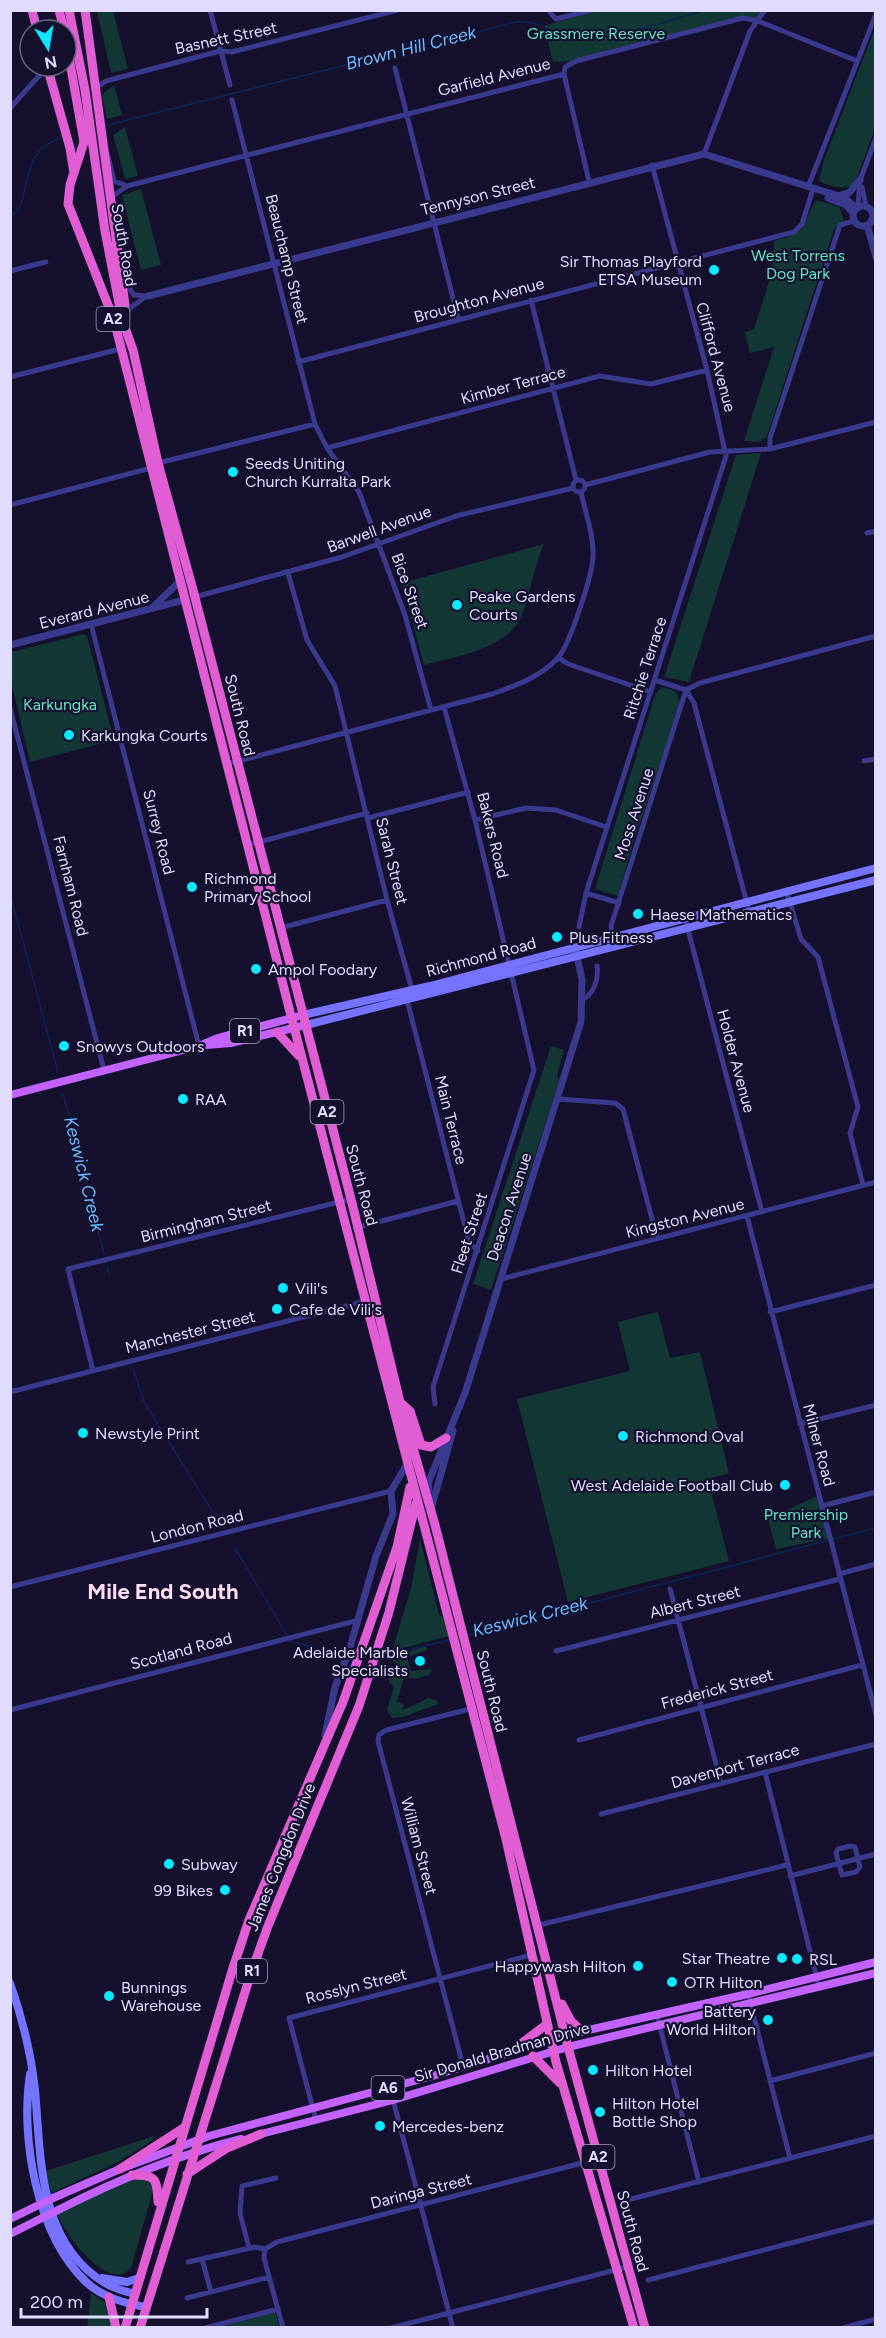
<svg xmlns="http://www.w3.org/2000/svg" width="886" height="2338" viewBox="0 0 886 2338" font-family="Figtree,sans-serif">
<rect width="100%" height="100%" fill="#15102d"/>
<path fill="#133735" d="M97,11H113L128,69L111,73Z
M593,11H764L758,21L743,18L576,61L553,62L544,26Z
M875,28V128L854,186C842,189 830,187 819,181L824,160Z
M114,85L122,115L107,119L102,95Z
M125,127L138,176L125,179L113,135Z
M141,189L161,265L141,270L122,195Z
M816,200L839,207L844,220L834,229L767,436L760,442L744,441L774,347L750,353L745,332L754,329L773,269L774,241C810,232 799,228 816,200Z
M761,453L689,682L664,677L736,455Z
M544,544C534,566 531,589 523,612C510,649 458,656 424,665L402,583Z
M84,634L87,636L114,740L30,762L11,681V652Z
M662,687L675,691L681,703L633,843L618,896L595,889L655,695Z
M551,1046L564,1050L557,1075L559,1081L491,1290L473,1284Z
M658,1312L670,1358L700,1352L729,1473L708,1479L729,1561L568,1602L517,1399L630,1371L618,1322Z
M819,1495L830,1538L776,1549L768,1519Z
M420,1539L439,1615L444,1617L449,1636L392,1651L411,1588Z
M426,1646L427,1650L407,1657L411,1671L432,1669L430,1675L414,1679L404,1676L397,1702L404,1704L402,1710C406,1709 423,1701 428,1698L436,1700L438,1704L403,1717L392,1718L387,1710L394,1687L389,1682V1673L398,1666L390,1658Z
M154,2136L153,2140L120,2161L51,2193L46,2171Z
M133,2178L151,2181L154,2187L131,2268C108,2294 65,2234 57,2214Z
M91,2293L106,2303L112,2327L87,2328Z
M273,2312L276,2314L279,2327L215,2328Z"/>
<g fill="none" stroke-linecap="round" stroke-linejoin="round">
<path stroke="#0a2551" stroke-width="1.5" d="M104,126L516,22C538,19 555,36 577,39C606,42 676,18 707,10
M10,216C35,205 13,151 64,137
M10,893L58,1072
M63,1094L104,1254
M107,1266L109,1274
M133,1368L144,1402L220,1524
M833,1539L876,1528
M235,1548L288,1637
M468,1635L829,1540
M290,1641L343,1656
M378,1657L449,1640"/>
<path stroke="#3b398e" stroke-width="5" d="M210,10L230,85
M548,10L556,19L592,10
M395,68L458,318
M564,74L565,67L576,61L743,18L758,21L857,61
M564,74L589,181
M97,87L106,81L220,51L232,52L398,10
M232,100L315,424L327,448L359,492L405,615L431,710
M10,108L47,67
M704,154L750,31L765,10
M108,156L114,181L127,186
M808,187L876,14
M862,187L866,206
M110,198L127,186L564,74
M858,206L860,180L876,138
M10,271L46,262
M125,282L134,295L148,296
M531,300L576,480
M126,311L144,298
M298,362L794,232L802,224L813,189
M10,377L120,349
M327,448L600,376L651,384L707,370
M770,449V438L840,225L854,221
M573 486a6 6 0 1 1 12 0a6 6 0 1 1-12 0Z
M585,485L710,452L770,449L876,422
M10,505L151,468L158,463L315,424
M867,533L876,531
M288,573L307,640L335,686L387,900L414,997
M195,597L342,557L456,516L573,488
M91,624L199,1046
M559,658L568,664L651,692
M655,680L686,690L700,683L876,636
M686,690L694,703L749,911
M10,708L104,1070
M864,761L876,759
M227,764L492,694C515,686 540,677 557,659C569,647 593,574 593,556C594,535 585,512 581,492
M368,818L468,792
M475,820L526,808L556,810L606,827
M248,845L367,813
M786,890L801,939L818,957L858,1107L850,1133L863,1185
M619,903L586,893L726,456L707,370L652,165
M685,918L762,1212
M579,927L586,893
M280,928L387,900
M614,946L611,926L686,690
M406,996L469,1242L478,1251
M583,999C594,994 599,978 597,966
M558,1099L615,1103L623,1109L657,1238
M747,1216L876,1715
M355,1228L458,1201
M501,1279L876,1182
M770,1312L876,1285
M93,1371L68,1269L351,1199
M10,1392L366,1301
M435,1404L433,1387L534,1070L475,820L444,707
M800,1424L876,1405
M822,1506L876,1492
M839,1574L876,1564
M10,1587L391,1491
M670,1589L721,1783
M556,1651L840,1579
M10,1710L359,1620
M579,1740L862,1665
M765,1772L819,1987
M601,1814L876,1744
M850,1846L855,1847L860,1867L856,1872L842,1875L836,1853L838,1849Z
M790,1876L876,1854
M539,1925L787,1865
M748,1994L790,2158
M657,2015L699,2182
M463,2066L378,1741L379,1735L386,1730L474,1708
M770,2081L876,2053
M390,2088L453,2328
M316,2120L289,2018L531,1955
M627,2200L876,2136
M249,2248L240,2213L242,2186L276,2178
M265,2249L277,2242L586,2162
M265,2249L264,2258L283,2328
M202,2259L211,2292
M188,2262L255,2247L265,2249
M648,2280L876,2221
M187,2298L269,2277
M205,2328L278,2309
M391,2328L627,2267
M843,2328L876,2319"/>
<path stroke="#3b398e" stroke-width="7" d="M838,196L849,193L860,180
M828,198L846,205L853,213
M853 216a10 10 0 1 1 20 0a10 10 0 1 1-20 0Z
M867,225L876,257
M148,296L704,154L845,198L856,208
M152,608L180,581
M10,645L184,600
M428,1493L429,1481L465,1393L581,1022L582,979L575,948
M431,1509L453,1431
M325,1735L335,1687L349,1651L376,1556L393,1514L391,1491L407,1464"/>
<path stroke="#7573ff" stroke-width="8" d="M303,1015L430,986L876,868
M306,1025L876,880
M10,1983C22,2017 31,2053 35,2090C41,2157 38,2243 105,2283C114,2289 125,2291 135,2294
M30,2074C20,2139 37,2235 86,2282C102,2297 124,2303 145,2307
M102,2278L127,2282L139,2278"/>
<path stroke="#c363ff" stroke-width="8" d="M206,1045L231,1043L306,1025
M10,1095L199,1046L218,1038L303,1015
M257,2135L393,2100L568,2047L876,1973
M53,2198L120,2169L209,2136L429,2077L571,2034L748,1994L876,1962
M58,2210C117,2180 177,2155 241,2139"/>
<path stroke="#e15dd4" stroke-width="9" d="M32,10L37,30
M59,10L64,30
M69,10L85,90L105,231L122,319L133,350L158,463L192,586L351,1199L400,1402L435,1525L568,2047L645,2328
M85,10L125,305
M66,40L84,142L70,185L68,204L114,320L289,1008L506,1839L556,2062L634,2328
M47,66L70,148L74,173
M277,1032L299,1056
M401,1403L410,1411L421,1445L431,1447L446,1438
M562,2004L571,2021L582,2031
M509,2053L547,2024
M533,2056L560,2083
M120,2169L185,2127
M187,2174L227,2148L261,2134
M132,2175C156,2175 157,2178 158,2202
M109,2297L116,2328
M125,2328L233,1968L249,1920L343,1702L397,1547L410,1487
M140,2328L251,1973L268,1926L359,1706L389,1612L416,1503"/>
<path stroke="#c363ff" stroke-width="8" d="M10,2219L53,2198
M10,2234L58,2210"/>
</g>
<g fill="#08e9ff" stroke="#15102d" stroke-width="2">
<circle cx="714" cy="270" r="6"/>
<circle cx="233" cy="472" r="6"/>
<circle cx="457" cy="605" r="6"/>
<circle cx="69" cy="735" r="6"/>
<circle cx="192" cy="887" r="6"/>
<circle cx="638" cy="914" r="6"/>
<circle cx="557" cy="937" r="6"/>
<circle cx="256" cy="969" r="6"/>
<circle cx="64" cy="1046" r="6"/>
<circle cx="183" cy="1099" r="6"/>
<circle cx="283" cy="1288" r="6"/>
<circle cx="277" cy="1309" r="6"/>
<circle cx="83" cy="1433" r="6"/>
<circle cx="623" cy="1436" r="6"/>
<circle cx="785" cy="1485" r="6"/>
<circle cx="420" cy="1661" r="6"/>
<circle cx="169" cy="1864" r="6"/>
<circle cx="225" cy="1890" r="6"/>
<circle cx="782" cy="1958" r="6"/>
<circle cx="797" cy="1959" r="6"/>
<circle cx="638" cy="1966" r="6"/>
<circle cx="672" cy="1982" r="6"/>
<circle cx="109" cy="1996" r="6"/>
<circle cx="768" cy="2020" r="6"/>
<circle cx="593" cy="2070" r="6"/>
<circle cx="600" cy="2112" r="6"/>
<circle cx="380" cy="2126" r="6"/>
</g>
<g text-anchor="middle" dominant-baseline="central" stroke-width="4.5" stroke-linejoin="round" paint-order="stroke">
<g fill="#15102d" stroke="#a29fc0" stroke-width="1.5">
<rect x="96.5" y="307" width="33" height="24" rx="4.5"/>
<rect x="230" y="1019" width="30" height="24" rx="4.5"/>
<rect x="310.5" y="1100" width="33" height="24" rx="4.5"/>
<rect x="237" y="1959" width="30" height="24" rx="4.5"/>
<rect x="371.5" y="2076" width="33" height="24" rx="4.5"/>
<rect x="581.5" y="2145" width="33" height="24" rx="4.5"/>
</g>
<g font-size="15" font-weight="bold" fill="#dfdcff">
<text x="113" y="319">A2</text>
<text x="245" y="1031">R1</text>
<text x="327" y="1112">A2</text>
<text x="252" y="1971">R1</text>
<text x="388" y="2088">A6</text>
<text x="598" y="2157">A2</text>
</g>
<g font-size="16" fill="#60e6c3" stroke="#15102d">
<text x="596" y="33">Grassmere Reserve</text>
<text x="798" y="255">West Torrens<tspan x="798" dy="18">Dog Park</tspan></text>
<text x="60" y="704">Karkungka</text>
<text x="806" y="1514">Premiership<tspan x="806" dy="18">Park</tspan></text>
</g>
<g font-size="16" fill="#dfdcff" stroke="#15102d">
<text transform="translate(226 38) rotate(-12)">Basnett Street</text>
<text transform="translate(494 77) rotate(-14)">Garfield Avenue</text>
<text transform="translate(478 196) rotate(-14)">Tennyson Street</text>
<text transform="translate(124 245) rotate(80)">South Road</text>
<text transform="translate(287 259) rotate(76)">Beauchamp Street</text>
<text transform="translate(479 300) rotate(-15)">Broughton Avenue</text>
<text transform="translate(716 357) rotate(75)">Clifford Avenue</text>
<text transform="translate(513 385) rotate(-15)">Kimber Terrace</text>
<text transform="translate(379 529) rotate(-20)">Barwell Avenue</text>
<text transform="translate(410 591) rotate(70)">Bice Street</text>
<text transform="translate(94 610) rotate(-14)">Everard Avenue</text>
<text transform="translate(645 668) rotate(-72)">Ritchie Terrace</text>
<text transform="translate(240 715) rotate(76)">South Road</text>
<text transform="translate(634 814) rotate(-72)">Moss Avenue</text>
<text transform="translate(159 832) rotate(76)">Surrey Road</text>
<text transform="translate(493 835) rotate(76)">Bakers Road</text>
<text transform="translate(392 861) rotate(76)">Sarah Street</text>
<text transform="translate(71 886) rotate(76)">Farnham Road</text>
<text transform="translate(481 957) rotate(-15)">Richmond Road</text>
<text transform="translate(736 1061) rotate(75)">Holder Avenue</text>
<text transform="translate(451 1120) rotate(76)">Main Terrace</text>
<text transform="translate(362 1185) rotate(75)">South Road</text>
<text transform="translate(509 1207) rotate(-72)">Deacon Avenue</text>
<text transform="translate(685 1218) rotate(-14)">Kingston Avenue</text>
<text transform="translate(206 1221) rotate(-14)">Birmingham Street</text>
<text transform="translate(469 1233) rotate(-72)">Fleet Street</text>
<text transform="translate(190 1332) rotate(-14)">Manchester Street</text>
<text transform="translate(819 1445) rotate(75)">Milner Road</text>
<text transform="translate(197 1526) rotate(-14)">London Road</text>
<text transform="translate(695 1602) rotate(-14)">Albert Street</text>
<text transform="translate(181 1651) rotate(-15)">Scotland Road</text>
<text transform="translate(717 1689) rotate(-15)">Frederick Street</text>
<text transform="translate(492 1691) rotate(76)">South Road</text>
<text transform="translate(735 1766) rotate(-15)">Davenport Terrace</text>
<text transform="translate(419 1846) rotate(75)">William Street</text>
<text transform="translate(281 1857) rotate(-68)">James Congdon Drive</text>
<text transform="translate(356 1986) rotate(-14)">Rosslyn Street</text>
<text transform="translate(502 2052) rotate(-16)">Sir Donald Bradman Drive</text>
<text transform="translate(421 2191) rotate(-14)">Daringa Street</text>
<text transform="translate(633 2231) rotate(75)">South Road</text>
</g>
<g font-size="16" fill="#dfdcff" stroke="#15102d" text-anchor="start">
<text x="702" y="261" text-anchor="end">Sir Thomas Playford<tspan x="702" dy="18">ETSA Museum</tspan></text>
<text x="245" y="463">Seeds Uniting<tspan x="245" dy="18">Church Kurralta Park</tspan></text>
<text x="469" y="596">Peake Gardens<tspan x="469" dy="18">Courts</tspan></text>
<text x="81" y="735">Karkungka Courts</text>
<text x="204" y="878">Richmond<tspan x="204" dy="18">Primary School</tspan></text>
<text x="650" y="914">Haese Mathematics</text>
<text x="569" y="937">Plus Fitness</text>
<text x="268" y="969">Ampol Foodary</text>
<text x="76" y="1046">Snowys Outdoors</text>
<text x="195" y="1099">RAA</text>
<text x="295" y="1288">Vili's</text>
<text x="289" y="1309">Cafe de Vili's</text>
<text x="95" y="1433">Newstyle Print</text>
<text x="635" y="1436">Richmond Oval</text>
<text x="773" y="1485" text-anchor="end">West Adelaide Football Club</text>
<text x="408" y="1652" text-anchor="end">Adelaide Marble<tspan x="408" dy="18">Specialists</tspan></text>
<text x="181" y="1864">Subway</text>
<text x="213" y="1890" text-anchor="end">99 Bikes</text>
<text x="770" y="1958" text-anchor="end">Star Theatre</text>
<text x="809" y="1959">RSL</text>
<text x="626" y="1966" text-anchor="end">Happywash Hilton</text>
<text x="684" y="1982">OTR Hilton</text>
<text x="121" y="1987">Bunnings<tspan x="121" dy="18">Warehouse</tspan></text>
<text x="756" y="2011" text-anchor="end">Battery<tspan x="756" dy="18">World Hilton</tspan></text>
<text x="605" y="2070">Hilton Hotel</text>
<text x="612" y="2103">Hilton Hotel<tspan x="612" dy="18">Bottle Shop</tspan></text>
<text x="392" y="2126">Mercedes-benz</text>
</g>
<g font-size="18" font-style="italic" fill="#6abbff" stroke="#15102d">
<text transform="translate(411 48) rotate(-14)">Brown Hill Creek</text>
<text transform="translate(84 1174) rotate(76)">Keswick Creek</text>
<text transform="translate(530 1617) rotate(-14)">Keswick Creek</text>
</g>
<g font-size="22" font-weight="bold" fill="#ffdef3" stroke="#15102d">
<text x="163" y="1591">Mile End South</text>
</g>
</g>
<rect width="886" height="2338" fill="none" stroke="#dfdcff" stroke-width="24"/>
<g transform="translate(48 48) rotate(169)"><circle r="28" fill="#15102d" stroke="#666281" stroke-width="1.5"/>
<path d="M0-4.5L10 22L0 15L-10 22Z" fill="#08e9ff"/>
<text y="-9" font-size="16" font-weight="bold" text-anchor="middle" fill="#dfdcff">N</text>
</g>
<path d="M21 2308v9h186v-9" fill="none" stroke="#dfdcff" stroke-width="3"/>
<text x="30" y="2308" font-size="18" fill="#dfdcff" stroke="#15102d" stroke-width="4.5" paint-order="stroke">200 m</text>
</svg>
